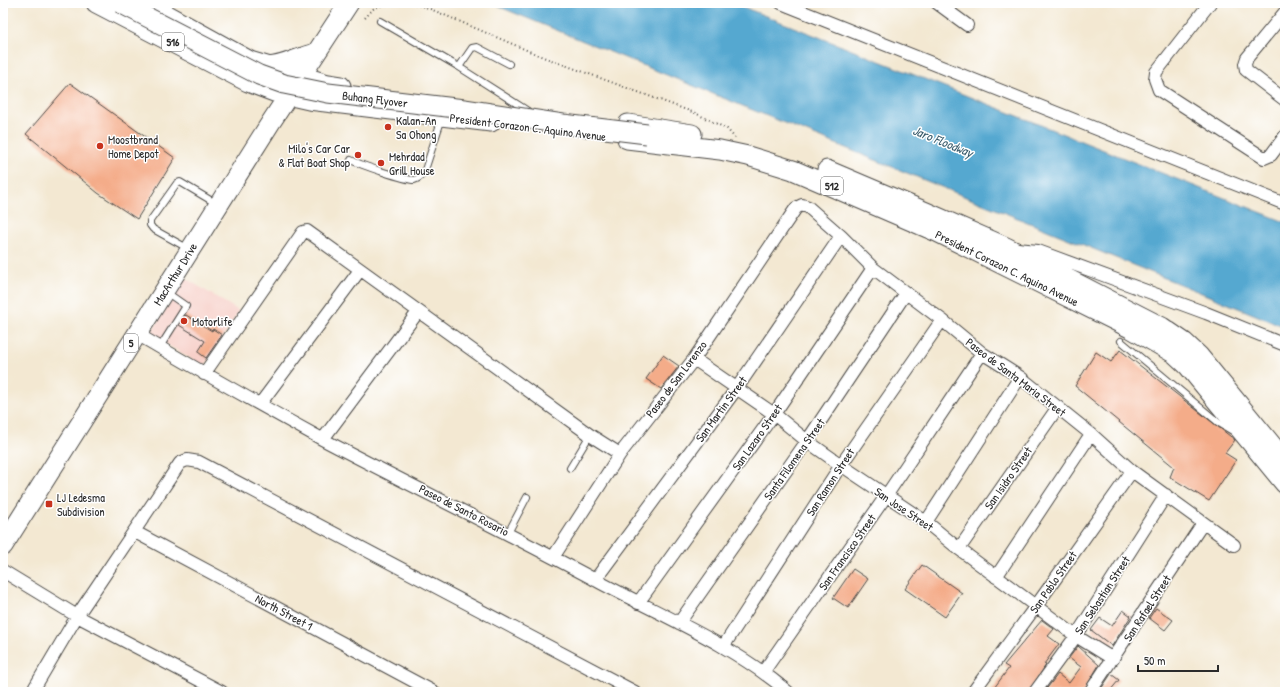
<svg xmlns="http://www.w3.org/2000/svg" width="1288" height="695" viewBox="0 0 1288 695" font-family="'Patrick Hand',sans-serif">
<rect width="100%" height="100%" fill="#fff"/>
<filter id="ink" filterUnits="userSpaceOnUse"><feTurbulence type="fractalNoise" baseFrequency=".025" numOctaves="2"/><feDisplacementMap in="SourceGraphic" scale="8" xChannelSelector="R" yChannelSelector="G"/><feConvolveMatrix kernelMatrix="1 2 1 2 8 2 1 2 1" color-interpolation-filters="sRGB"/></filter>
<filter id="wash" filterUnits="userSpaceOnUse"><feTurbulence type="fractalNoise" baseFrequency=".012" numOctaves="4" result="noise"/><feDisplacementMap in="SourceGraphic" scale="16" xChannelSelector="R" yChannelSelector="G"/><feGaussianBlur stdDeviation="0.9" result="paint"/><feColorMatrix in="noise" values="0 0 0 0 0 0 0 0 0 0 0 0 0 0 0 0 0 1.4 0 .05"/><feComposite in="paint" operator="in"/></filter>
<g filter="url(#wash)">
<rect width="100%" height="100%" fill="#f3e8d2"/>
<path fill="#f7d0c9" d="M185,278L239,311L204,367L150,334Z"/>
<path fill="#54a8d0" stroke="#406a7e" d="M490,3H733L1285,222V327Z"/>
<g id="blocks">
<path fill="#f4ac89" d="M70,83L175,158L137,219L98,193L26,134Z
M186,315L212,331L213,329L222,335L206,358L198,352L205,341L179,325Z
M1120,350L1235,440L1225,453L1236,460L1209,501L1170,477L1174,467L1075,386L1096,352L1111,362Z
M663,355L679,366L661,389L646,379Z
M922,565L962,593L945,617L905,589Z
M853,569L868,579L848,608L833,598Z
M1156,608L1173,620L1165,630L1149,618Z
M1123,610L1131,616L1112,646L1091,630L1100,618L1112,626Z
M1042,620L1054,629L1048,636L1059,644L1044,664L1046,665L1028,692H991L1009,668L1004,665Z
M1078,646L1099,665L1083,692H1044L1058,674L1069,683L1081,667L1069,658Z
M1111,674L1119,680L1109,692H1099Z"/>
</g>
</g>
<g filter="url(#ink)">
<use href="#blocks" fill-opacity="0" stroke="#494744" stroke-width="1"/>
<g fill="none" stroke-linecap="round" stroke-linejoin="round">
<defs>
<path id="lane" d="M380,21L459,67
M509,64L477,47L472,48L459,67L528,111
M351,160C361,165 405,180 414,180C419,179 421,176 424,173L442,118
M189,249L153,229L150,225V221L177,183L180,182L217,204
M1121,341L1219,423L1234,432
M160,347L186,306L166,292
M570,468L590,435
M508,533L527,497"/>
<path id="street" d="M781,3L1285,204
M937,3L967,25
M1210,3L1156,72L1155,79L1159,90L1264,158L1271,155L1285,136
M1285,12L1247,58L1245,64L1246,70L1285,100
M1017,249L1038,251L1206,313L1285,345
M137,334C198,370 260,405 322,439C415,488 509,533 601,583C665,617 733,645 788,692
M694,359L774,414L807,441L841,465L926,522L959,549L1076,636L1113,659
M204,374L303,232L307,231L590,435L620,454
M260,404L360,270
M323,439L418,312
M926,522L1020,377
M135,532L434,692
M959,549L1058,407
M554,556L620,454L694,359L796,208L802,205L808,207L841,236L873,268L942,320L982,353L1020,377L1091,434L1132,471L1234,545
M3,571L77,616L222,692
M996,577L1091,434
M595,580L737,388L841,236
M638,603L774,414L873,268
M679,623L807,441L906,293
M723,647L841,465L942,320
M764,671L886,496L982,353
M32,692L77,616L180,463L187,460L199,462L635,692
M973,692L1036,606L1132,471
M1035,692L1076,636L1166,495
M1090,692L1203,523"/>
<path id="primary" d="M96,3L248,82L274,92L309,100L491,122
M145,3L250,61L328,84L341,86
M268,67C286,66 298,57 316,53
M628,124L692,134
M627,139L720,150L748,156L793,170L937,232L1130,328L1175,354L1188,366L1285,484
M827,170L926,212L1006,247L1162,327L1184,342L1199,356L1285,461
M3,546L271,122L349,3"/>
</defs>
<use href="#lane" stroke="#494744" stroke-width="8"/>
<use href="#street" stroke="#494744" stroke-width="14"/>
<use href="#primary" stroke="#494744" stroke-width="21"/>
<path stroke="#494744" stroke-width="2" stroke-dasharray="1 3" stroke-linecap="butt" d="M411,3L428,8L543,57L695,113L727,129L735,138
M365,18L373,9L387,3"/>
<use href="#lane" stroke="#fff" stroke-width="6"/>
<use href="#street" stroke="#fff" stroke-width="12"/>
<use href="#primary" stroke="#fff" stroke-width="19"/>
<defs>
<path id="primary-bridge" d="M120,3L259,75L284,84L328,93L464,109L563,124L647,134"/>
</defs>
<use href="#primary-bridge" stroke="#494744" stroke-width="21" stroke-linecap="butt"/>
<use href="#primary-bridge" stroke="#fff" stroke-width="19"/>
</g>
</g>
<g fill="#c8321e" stroke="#fff" stroke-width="1.5">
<circle cx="388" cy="127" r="4"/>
<circle cx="100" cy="146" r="4"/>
<circle cx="358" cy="155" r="4"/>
<circle cx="381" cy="163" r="4"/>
<circle cx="184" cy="321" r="4"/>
<rect x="45" y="500" width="8" height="8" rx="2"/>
</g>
<g text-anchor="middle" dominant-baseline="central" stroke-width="3" stroke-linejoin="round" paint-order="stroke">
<g fill="#fff" stroke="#6b6b6b" stroke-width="1">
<rect x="162" y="33" width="22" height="18" rx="3"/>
<rect x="821" y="177" width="22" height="18" rx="3"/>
<rect x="124" y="334" width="14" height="18" rx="3"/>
</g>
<g font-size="11" font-weight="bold" fill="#2b2b2b">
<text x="173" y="42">516</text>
<text x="832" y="186">512</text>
<text x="131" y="343">5</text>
</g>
<g font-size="12" fill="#2b2b2b" stroke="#fff">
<text transform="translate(375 99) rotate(7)">Buhang Flyover</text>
<text transform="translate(528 127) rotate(7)">President Corazon C. Aquino Avenue</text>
<text transform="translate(1007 268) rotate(26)">President Corazon C. Aquino Avenue</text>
<text transform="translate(175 274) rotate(-58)">MacArthur Drive</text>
<text transform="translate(1016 377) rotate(37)">Paseo de Santa Maria Street</text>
<text transform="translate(676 379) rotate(-53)">Paseo de San Lorenzo</text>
<text transform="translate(721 409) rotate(-54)">San Martin Street</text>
<text transform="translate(757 437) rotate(-55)">San Lazaro Street</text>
<text transform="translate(794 459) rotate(-55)">Santa Filomena Street</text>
<text transform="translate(1008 478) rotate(-55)">San Isidro Street</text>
<text transform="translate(830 482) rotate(-57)">San Ramon Street</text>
<text transform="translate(904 509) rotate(34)">San Jose Street</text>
<text transform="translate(464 510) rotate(27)">Paseo de Santo Rosario</text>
<text transform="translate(847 552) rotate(-55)">San Francisco Street</text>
<text transform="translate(1053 582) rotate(-55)">San Pablo Street</text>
<text transform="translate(1102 595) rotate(-57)">San Sebastian Street</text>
<text transform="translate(1147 608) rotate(-57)">San Rafael Street</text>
<text transform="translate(284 612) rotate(28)">North Street 1</text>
</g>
<g font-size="12" fill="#2b2b2b" stroke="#fff" text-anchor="start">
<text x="396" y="120">Kalan-An<tspan x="396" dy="14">Sa Ohong</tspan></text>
<text x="108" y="139">Moostbrand<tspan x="108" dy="14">Home Depot</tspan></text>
<text x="350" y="148" text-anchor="end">Milo's Car Car<tspan x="350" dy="14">&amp; Flat Boat Shop</tspan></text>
<text x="389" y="156">Mehrdad<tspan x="389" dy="14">Grill House</tspan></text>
<text x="192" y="321">Motorlife</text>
<text x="57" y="497">LJ Ledesma<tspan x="57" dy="14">Subdivision</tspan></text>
</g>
<g font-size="13" font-style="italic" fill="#3b5d6d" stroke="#fff">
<text transform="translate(943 141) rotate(22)">Jaro Floodway</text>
</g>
</g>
<rect width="1288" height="695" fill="none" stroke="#fff" stroke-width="16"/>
<path d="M1138 665v6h80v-6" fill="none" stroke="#2b2b2b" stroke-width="2"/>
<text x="1144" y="665" font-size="12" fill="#2b2b2b" stroke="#ffffff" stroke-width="3" paint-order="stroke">50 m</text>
</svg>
